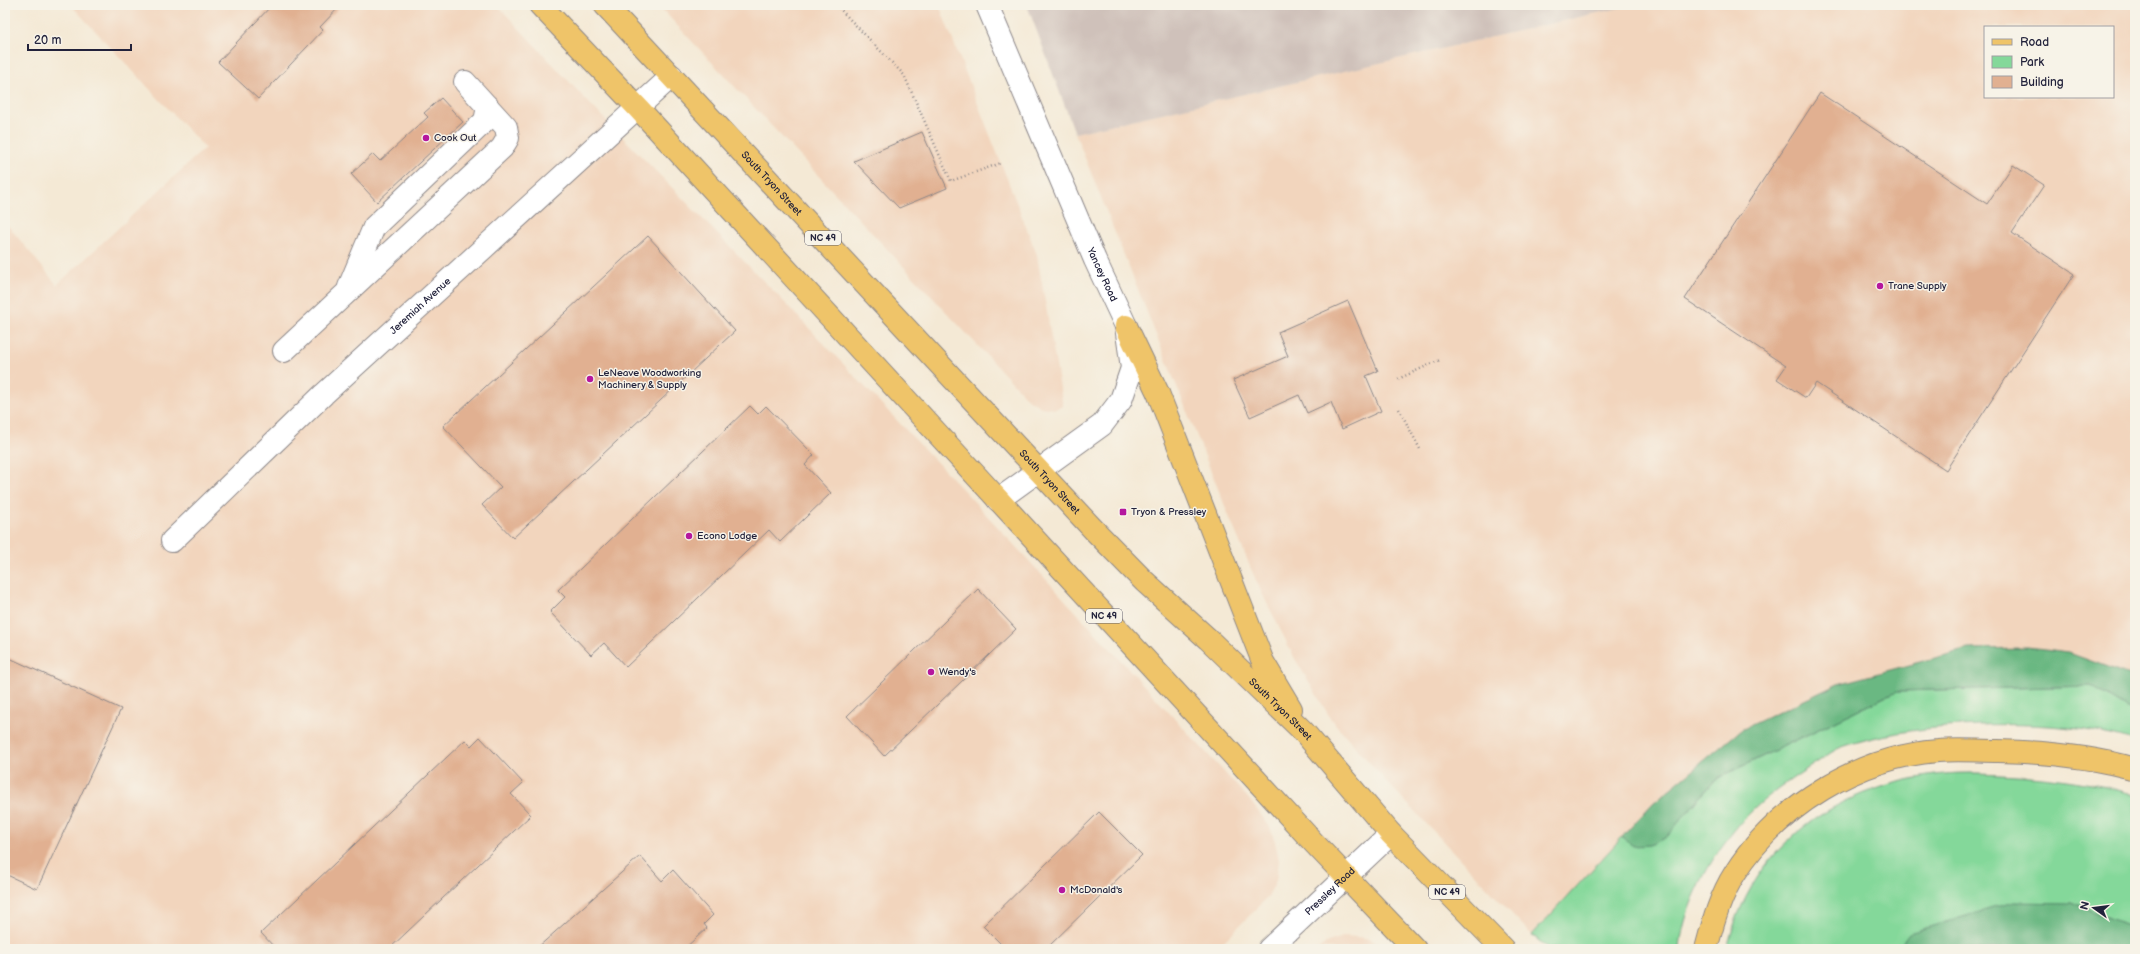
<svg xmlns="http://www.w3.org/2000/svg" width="2140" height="954" viewBox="0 0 2140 954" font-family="'Balsamiq Sans',sans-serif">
<rect width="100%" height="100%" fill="#f7f3e8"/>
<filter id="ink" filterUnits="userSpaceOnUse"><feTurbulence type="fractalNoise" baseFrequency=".025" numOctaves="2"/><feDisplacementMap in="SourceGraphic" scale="8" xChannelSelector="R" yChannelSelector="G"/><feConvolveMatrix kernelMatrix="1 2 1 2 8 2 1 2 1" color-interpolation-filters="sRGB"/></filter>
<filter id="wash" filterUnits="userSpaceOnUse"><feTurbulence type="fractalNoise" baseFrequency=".012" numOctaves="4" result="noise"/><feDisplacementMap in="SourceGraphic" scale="16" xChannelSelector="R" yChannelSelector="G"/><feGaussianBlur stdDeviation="0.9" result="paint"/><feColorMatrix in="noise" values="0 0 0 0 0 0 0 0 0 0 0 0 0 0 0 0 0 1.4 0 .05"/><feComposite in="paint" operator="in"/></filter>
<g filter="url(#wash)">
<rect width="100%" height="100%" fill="#f4e9d5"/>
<path fill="#f2d5bd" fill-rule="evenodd" d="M71,5H497L590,104L784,302L968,495L1248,798L1270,827L1275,842L1279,860L1276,881L1267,898L1216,949H5V222L57,285L205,148Z
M658,5H939L1037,255L1063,406L1055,409L1041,407L1028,399Z
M1632,5H2135V677L2069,653L1653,803L1532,935L1384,779L1331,719L1294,657L1258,585L1231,521L1075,133ZM1985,27H2113V97H1985Z
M1346,936L1366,938L1374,942L1384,949H1318L1328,942Z"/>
<path fill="#cfc1ba" d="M1027,5H1632L1075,133Z"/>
<path fill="#84d89a" stroke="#537d6a" d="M2091,686L2135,713V741C2116,737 2098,731 2079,729C2011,720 1906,724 1842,747C1833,750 1824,758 1816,763C1782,785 1754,804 1729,837C1707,864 1682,913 1680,949H1549L1532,935L1622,837L1634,846L1665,838L1716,779L1897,691Z
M1977,773C2030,775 2084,779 2135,795V928L2071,903L1910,933L1897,949H1727C1752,846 1832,789 1935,775C1949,773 1963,773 1977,773Z"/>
<path fill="#6bb882" stroke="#466d5e" d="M2028,648L2069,653L2135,677V713L2091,686L1897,691L1716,779L1665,838L1650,845L1633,846L1622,837L1653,803L1741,730L1838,684L1968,649Z
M2013,902L2071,903L2135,928V949H1897L1909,933Z"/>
<g id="blocks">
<path fill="#e1b091" d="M272,5H341L320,27L323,30L258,99L218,62Z
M1820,93L1987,204L2013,165L2044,185L2012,233L2074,274L1946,470L1816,383L1806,398L1777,379L1786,366L1685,299Z
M441,98L463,122L377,202L351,174L373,154L380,161L428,117L424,113Z
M922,132L947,188L899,208L854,161Z
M648,236L735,331L513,538L482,505L501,487L443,426Z
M1348,301L1378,371L1366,376L1381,411L1342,429L1331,402L1307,413L1299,395L1250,417L1233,380L1288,356L1278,332Z
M750,406L758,414L766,406L814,455L805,465L831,493L780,542L769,530L626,667L604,643L591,655L550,612L565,597L558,590Z
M978,589L1016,629L884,756L847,716Z
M5,656L121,709L37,889L5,874Z
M480,737L523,783L511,794L531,815L389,949H276L261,933L465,740L471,746Z
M1099,812L1142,855L1046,949H1006L983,926Z
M640,856L662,881L673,870L713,915L704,924L707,928L684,949H536Z"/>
</g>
</g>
<g filter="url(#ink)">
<use href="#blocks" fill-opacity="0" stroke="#8b8688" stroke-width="1"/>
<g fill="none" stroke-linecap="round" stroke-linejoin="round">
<defs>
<g id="minor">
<path id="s1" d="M987,5L1095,260L1126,326L1132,368L1121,400L1102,425L998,500"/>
<path d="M349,287L374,227L485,121L488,107"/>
<path d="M284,351L502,148L508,138L506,127L465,82"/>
<path id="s2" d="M172,541L324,394L672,76"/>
<path id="s3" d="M1269,949L1391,834"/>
</g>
<g id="major">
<path d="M540,5L638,108L1314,843L1415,949"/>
<path id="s4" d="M605,5L1094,530L1144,581L1208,639L1303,731L1391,834L1503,949"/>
<path d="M1126,326L1158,393L1263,662L1291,709"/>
</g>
<path id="highway" d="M1706,949C1713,923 1720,896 1735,873C1778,806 1858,757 1938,751C1957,749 1978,751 1998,751C2045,752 2090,756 2135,769"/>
</defs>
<use href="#minor" stroke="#8b8688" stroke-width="24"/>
<use href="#major" stroke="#8b8688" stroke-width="24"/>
<use href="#highway" stroke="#8b8688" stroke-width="24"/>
<path stroke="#8b8688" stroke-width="2.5" stroke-dasharray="1 3" stroke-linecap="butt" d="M836,5L904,75L951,181L1001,163
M1398,379L1440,360
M1399,409L1420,449"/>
<use href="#minor" stroke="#fff" stroke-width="22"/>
<use href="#major" stroke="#efc469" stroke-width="22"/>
<use href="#highway" stroke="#efc469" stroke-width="22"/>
</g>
</g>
<g fill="#b5179e" stroke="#f7f3e8" stroke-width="1.5">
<circle cx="426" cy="138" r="4"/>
<circle cx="1880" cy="286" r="4"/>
<circle cx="590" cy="379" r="4"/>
<rect x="1119" y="508" width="8" height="8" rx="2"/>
<circle cx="689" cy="536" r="4"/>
<circle cx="931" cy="672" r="4"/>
<circle cx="1062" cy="890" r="4"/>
</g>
<g text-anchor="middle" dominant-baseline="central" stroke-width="3" stroke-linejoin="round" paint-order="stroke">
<g fill="#f7f3e8" stroke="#62616f" stroke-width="1">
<rect x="805" y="231" width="36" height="14" rx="3"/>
<rect x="1086" y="609" width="36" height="14" rx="3"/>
<rect x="1429" y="885" width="36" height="14" rx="3"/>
</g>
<g font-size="9" font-weight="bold" fill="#22223b">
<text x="823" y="238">NC 49</text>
<text x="1104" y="616">NC 49</text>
<text x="1447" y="892">NC 49</text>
</g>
<g font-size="10" fill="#22223b" stroke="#f7f3e8" text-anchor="start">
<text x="434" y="138">Cook Out</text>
<text x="1888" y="286">Trane Supply</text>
<text x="598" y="373">LeNeave Woodworking<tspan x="598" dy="12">Machinery &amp; Supply</tspan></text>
<text x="1131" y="512">Tryon &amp; Pressley</text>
<text x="697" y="536">Econo Lodge</text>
<text x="939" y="672">Wendy's</text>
<text x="1070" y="890">McDonald's</text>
</g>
<g font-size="10" fill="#22223b" stroke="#f7f3e8">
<text stroke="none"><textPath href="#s4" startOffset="244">South Tryon Street</textPath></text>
<text stroke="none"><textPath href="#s1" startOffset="293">Yancey Road</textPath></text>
<text stroke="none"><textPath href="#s2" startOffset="342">Jeremiah Avenue</textPath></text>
<text stroke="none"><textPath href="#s4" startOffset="652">South Tryon Street</textPath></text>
<text stroke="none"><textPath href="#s4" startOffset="976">South Tryon Street</textPath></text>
<text stroke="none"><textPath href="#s3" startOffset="84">Pressley Road</textPath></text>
</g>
</g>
<rect width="2140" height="954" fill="none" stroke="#f7f3e8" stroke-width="20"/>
<rect x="1984" y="26" width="130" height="72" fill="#f7f3e8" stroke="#a29fa3"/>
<rect x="1992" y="39" width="20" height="6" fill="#efc469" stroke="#a29fa3"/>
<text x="2020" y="46" font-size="12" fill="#22223b">Road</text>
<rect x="1992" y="56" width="20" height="12" fill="#84d89a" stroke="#a29fa3"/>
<text x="2020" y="66" font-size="12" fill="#22223b">Park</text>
<rect x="1992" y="76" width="20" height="12" fill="#e1b091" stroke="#a29fa3"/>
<text x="2020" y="86" font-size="12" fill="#22223b">Building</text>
<g transform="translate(2094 908) rotate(284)" stroke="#f7f3e8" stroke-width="3" paint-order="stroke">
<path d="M0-3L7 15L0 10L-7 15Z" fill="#22223b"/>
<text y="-6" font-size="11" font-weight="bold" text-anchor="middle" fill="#22223b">N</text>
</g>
<path d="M28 44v6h103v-6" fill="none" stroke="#22223b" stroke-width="2"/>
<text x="34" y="44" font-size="12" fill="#22223b" stroke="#f7f3e8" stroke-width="3" paint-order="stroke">20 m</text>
</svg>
